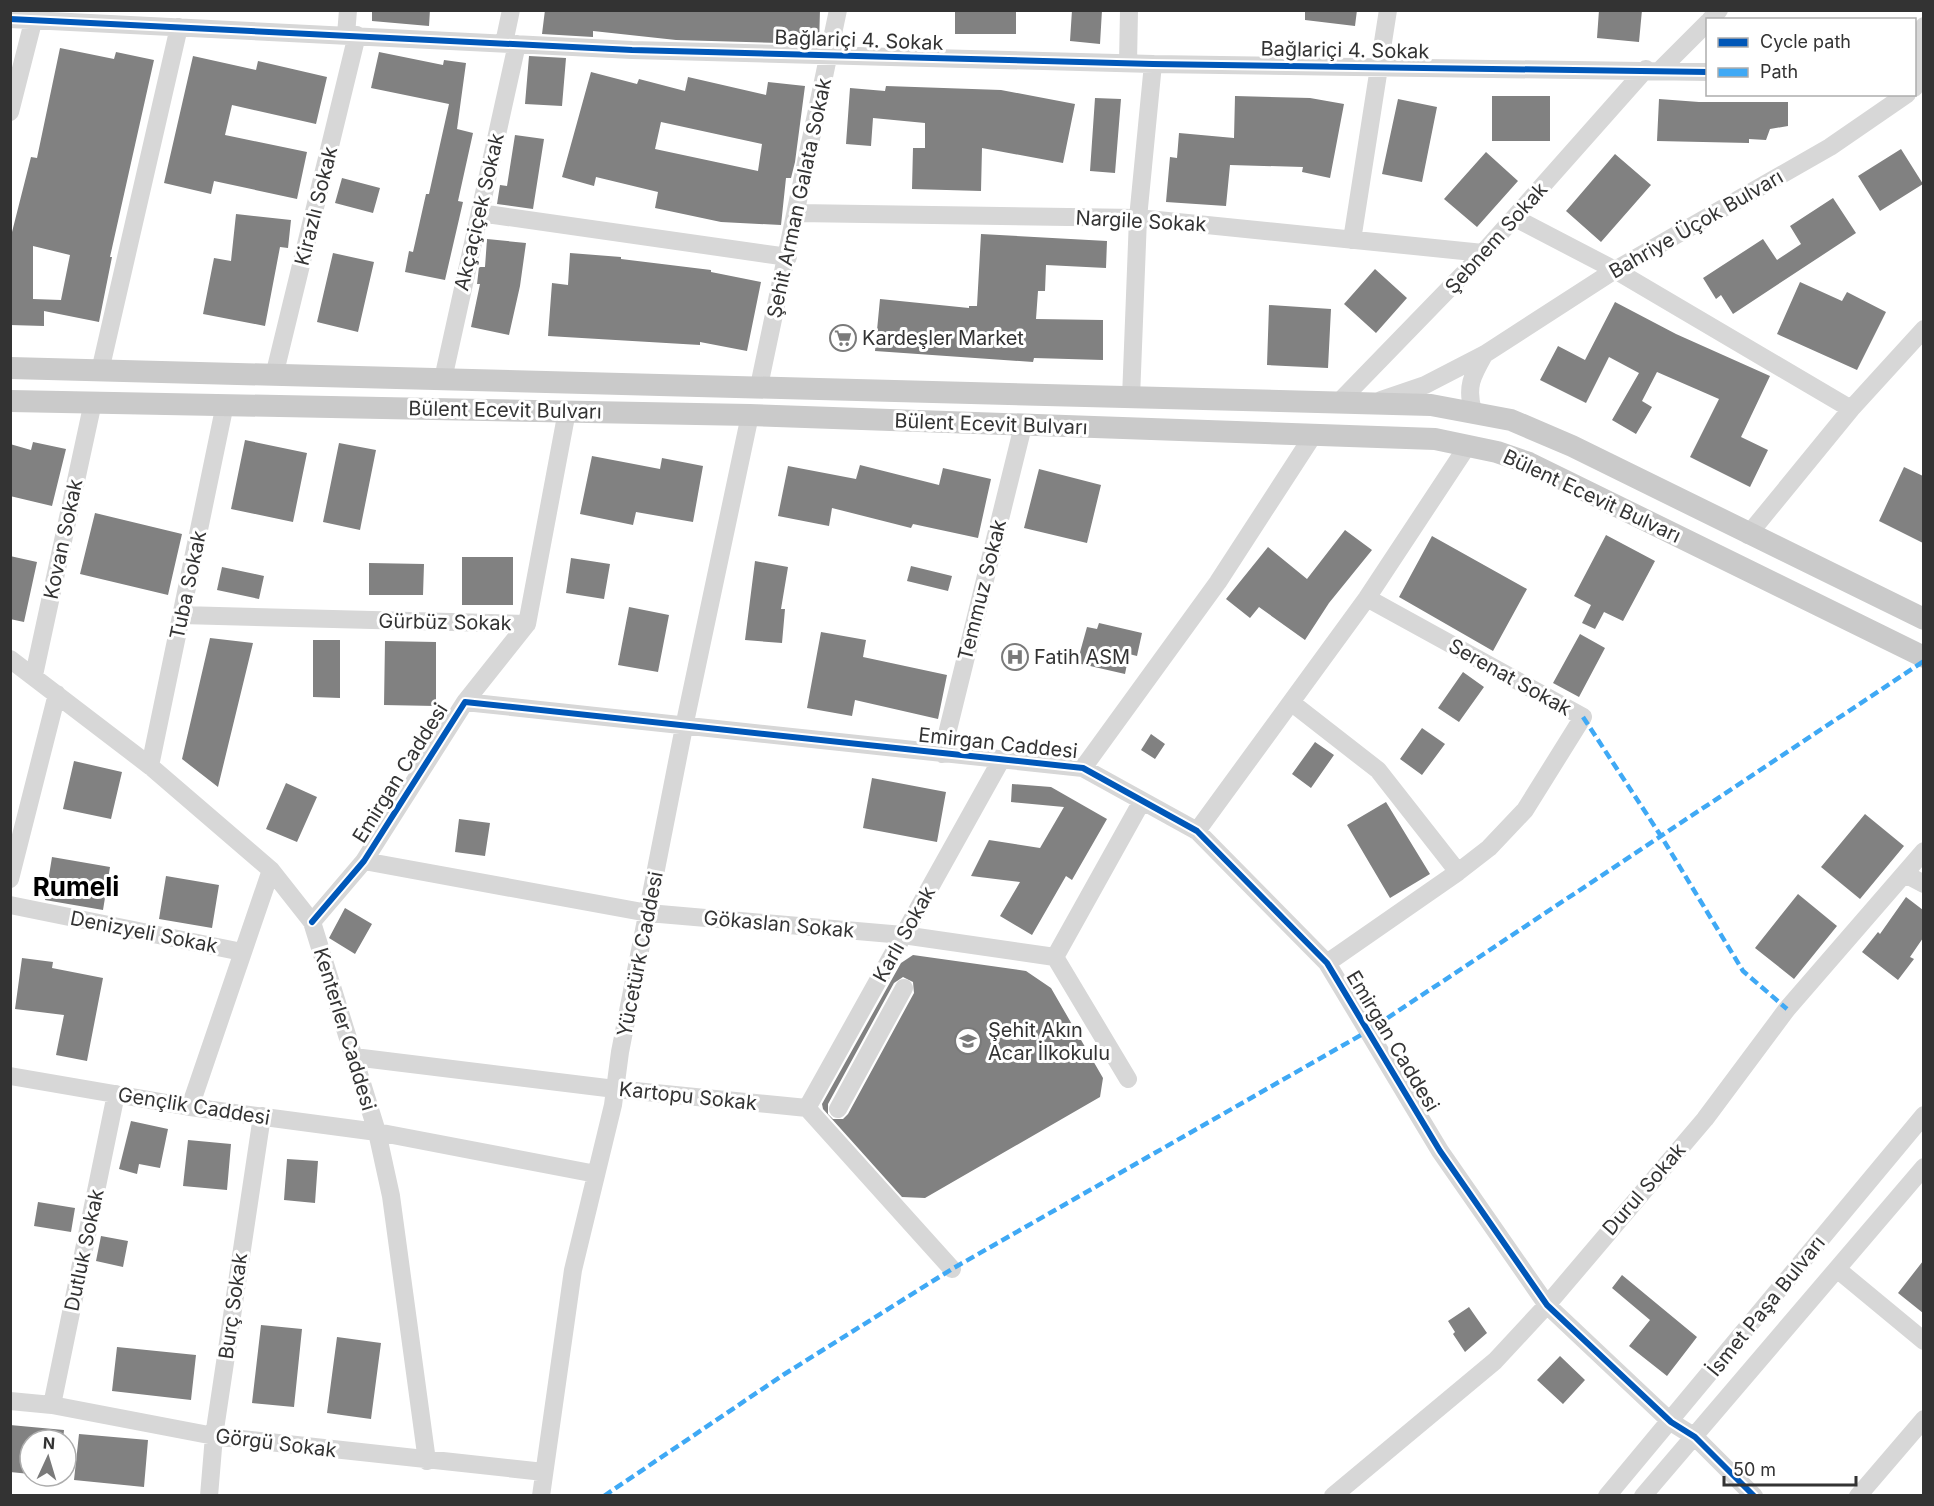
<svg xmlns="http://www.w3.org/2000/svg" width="1934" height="1506" viewBox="0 0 1934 1506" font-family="Inter,sans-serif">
<rect width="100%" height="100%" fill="#fff"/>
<path fill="#818181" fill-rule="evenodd" d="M372,10H430L429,26L372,21Z
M545,10H820L819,44L676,40L593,31V37L542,34Z
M955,10H1016V34H955Z
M1072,10H1102L1100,44L1070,41Z
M1305,10H1357L1355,26L1305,20Z
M1599,10H1642L1639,42L1597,38Z
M60,48L114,59L116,52L154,60L110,257H112L99,322L44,311V326L10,325V240L31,157L37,158ZM33,246L70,255L61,300L33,299Z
M379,52L443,65L444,60L466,63L457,129L473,133L458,201L463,202L445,280L405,272L409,251L413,252L426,194H429L449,104L371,88Z
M193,56L256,70L258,61L327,77L316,124L232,105L225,135L307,152L297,199L214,181L211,194L164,183Z
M529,56L566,58L562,106L525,104Z
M591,72L637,84L639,79L685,91L688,77L766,95L768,82L805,86L795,162L791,178H786L781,225L721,222L655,208L658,192L596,177L594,186L562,177ZM661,122L762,144L758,171L655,149Z
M886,86L1001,90L1075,104L1063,163L982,148L981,191L912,189L913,148H925V123L873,118L871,146L846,144L850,88L885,91Z
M1235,96L1310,98L1344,104L1330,178L1302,172L1303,167L1230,165L1226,206L1166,202L1170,157L1177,158L1179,133L1234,138Z
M1492,96H1550V141H1492Z
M1095,98L1121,99L1115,173L1090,171Z
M1398,99L1437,107L1422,182L1382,174Z
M1659,99L1699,102H1788V126L1770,129L1766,140L1749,139V143L1657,141Z
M515,135L544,139L533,209L497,204L500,185L507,186Z
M1901,149L1923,184L1880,211L1858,176Z
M1486,152L1518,181L1477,227L1444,199Z
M1615,154L1651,185L1601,242L1566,211Z
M342,178L380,188L373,213L335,203Z
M1833,198L1856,233L1733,314L1721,295L1716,299L1703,278L1763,239L1777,260L1801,244L1790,226Z
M236,214L291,220L288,248L280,247L265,326L203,314L214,258L231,261Z
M981,234L1107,241L1106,268L1046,265L1045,291H1038L1036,319L1103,320V360L1034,358L1033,362L875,351L880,299L969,308V306H977Z
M487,239L526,243L520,286L509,335L471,327L480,284H477L479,267H485Z
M333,253L374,262L358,332L317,322Z
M570,253L621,257V259L711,270V272L761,282L747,351L700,342V345L548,336L552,283L568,285Z
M1375,269L1407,298L1376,333L1344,304Z
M1800,282L1842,301L1847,292L1886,312L1857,370L1777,334Z
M1615,302L1676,334L1770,376L1741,437L1768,450L1750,487L1690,457L1719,399L1657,372L1642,401L1652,407L1636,434L1612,420L1639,373L1609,357L1586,403L1540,380L1558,346L1585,360Z
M1269,305L1331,309L1328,368L1267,365Z
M245,440L307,453L293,522L231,509Z
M33,442L66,449L52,506L10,496V444L31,450Z
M339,443L376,450L360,530L323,522Z
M592,456L660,469L662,458L703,466L693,522L636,512L633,525L580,514Z
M860,465L939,485L943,468L991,479L978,538L913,524L911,528L832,508L829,526L778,516L788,466L856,479Z
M1904,467L1923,476V543L1879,521Z
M1039,469L1101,485L1087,543L1024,528Z
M95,513L182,534L168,595L80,574Z
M1345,530L1372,550L1329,603L1305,640L1259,607L1250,618L1226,599L1268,547L1307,579Z
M1606,535L1655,561L1623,621L1604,612L1595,629L1582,623L1591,605L1574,596Z
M1432,536L1527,589L1493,651L1399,597Z
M10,556L37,562L24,622L10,619Z
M462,557H513V605H462Z
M571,558L610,564L604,599L566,593Z
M755,561L788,567L781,609H785L782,643L745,640Z
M369,563L424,564L423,595H369Z
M911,566L952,576L948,591L907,581Z
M222,567L264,576L259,599L217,590Z
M629,607L669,615L658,672L618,665Z
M1099,623L1142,633L1137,656L1129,654L1125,674L1077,663L1087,627L1097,629Z
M821,632L866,640L863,657L947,675L938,719L855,700L852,716L807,708Z
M1580,634L1605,648L1579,697L1553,683Z
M210,638L253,643L218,787L182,759Z
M313,640H340V698L313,697Z
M385,641L436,642V706L384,705Z
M1463,672L1484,687L1459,722L1438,708Z
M1422,728L1445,744L1422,775L1400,759Z
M1151,734L1165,744L1155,759L1141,750Z
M1315,742L1334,755L1311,788L1292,774Z
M74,761L122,772L111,819L63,809Z
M872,778L946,792L937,842L863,828Z
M286,783L317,797L297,842L266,829Z
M1012,784L1051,787L1107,819L1072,880L1066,876L1032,935L1000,916L1020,882L971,876L989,840L1040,848L1064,807L1011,802Z
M1386,802L1430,874L1390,898L1347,825Z
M1865,814L1904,846L1860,899L1821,867Z
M459,819L490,823L485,856L455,852Z
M52,857L110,867L103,910L45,900Z
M166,876L219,885L212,928L159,919Z
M1798,894L1837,926L1794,979L1755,948Z
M1906,897L1923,910V938L1910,957L1914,959L1898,980L1862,952L1878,932L1880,934Z
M345,908L372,924L355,954L329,938Z
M913,955L1026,971L1051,988L1103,1078L1100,1097L925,1198L902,1197L823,1109L822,1104L901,963ZM903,977L913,982L914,993L848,1114L843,1119H833L828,1114V1104L894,983Z
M22,958L53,962L52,968L103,978L87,1061L56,1055L64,1015L15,1009Z
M131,1121L168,1129L160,1168L139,1164L137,1174L119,1169Z
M188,1140L231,1144L227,1190L183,1186Z
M287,1159L318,1161L315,1203L284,1200Z
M38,1202L75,1208L71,1232L34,1226Z
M101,1236L128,1241L123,1267L96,1261Z
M1923,1261V1313L1898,1293Z
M1622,1275L1697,1337L1667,1376L1629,1346L1650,1320L1612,1288Z
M1469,1307L1487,1333L1465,1352L1453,1334L1455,1332L1448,1321Z
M261,1325L302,1329L294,1407L252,1403Z
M337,1337L381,1343L371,1419L327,1413Z
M117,1347L196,1355L191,1400L112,1391Z
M1560,1356L1585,1380L1563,1404L1537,1380Z
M10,1425L64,1430L63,1440H30V1474L10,1472Z
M79,1434L148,1440L144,1487L74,1480Z"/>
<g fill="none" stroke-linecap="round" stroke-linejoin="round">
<path stroke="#d7d7d7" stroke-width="18" d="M10,19L632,50L1153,64L1708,72
M1710,20L1719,10
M346,35L348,10
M504,43L511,10
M1128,63L1129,10
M1660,70L1708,22
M1914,88L1924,26
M10,112L36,10
M480,213L788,257
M797,213L1138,218L1483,253
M1515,218L1615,270L1851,409
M1352,240L1388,10
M100,371L179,27
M274,376L357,35
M443,379L517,44
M759,386L838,10
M1131,398L1138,218L1153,64
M1381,400L1425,385L1485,354L1615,270L1830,147L1907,94
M1340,401L1473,264L1646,69
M1473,411C1466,387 1472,376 1484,355
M1748,535L1851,409L1924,329
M181,615L527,624L567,411
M10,659L150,766L271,870L312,922L377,1132L391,1196L427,1461
M34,675L93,402
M465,702L527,624
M1292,703L1378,770L1458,872L1489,848L1525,810L1583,717L1367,598
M942,754L1023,426
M150,766L225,404
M1083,768L1218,582L1314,434
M1197,831L1367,598L1468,445
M364,861L648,913L903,935L1055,957L1128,1079
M1905,874L1924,884
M10,879L57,694
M10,905L242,952
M312,922L364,861L465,702L1083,768L1197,831L1327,963L1440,1151L1547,1305L1671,1422L1695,1437L1754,1496
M1055,957L1142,801
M1327,963L1458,872
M354,1057L615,1089L807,1108L952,1269
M10,1076L190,1107L377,1132L596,1174
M190,1107L271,870
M807,1108L1001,760
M838,1109L904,988
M1837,1269L1924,1341
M10,1401L52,1405L214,1436L544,1472
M52,1405L116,1094
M209,1496L214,1436L262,1116
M541,1496L573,1270L613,1105L620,1052L684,727L750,415
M1333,1496L1495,1361L1547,1305L1705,1119L1787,1009L1924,851
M1607,1496L1924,1115
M1643,1496L1924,1167
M1858,1496L1924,1419"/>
<path stroke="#cacaca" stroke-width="22" d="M10,368L1431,405L1511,420L1572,446L1924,619
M10,401L750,415L1435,439L1497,452L1529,463L1924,657"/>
<path stroke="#3fa9f5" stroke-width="4.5" stroke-dasharray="9 4.5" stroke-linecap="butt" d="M1583,717L1661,836L1743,971L1787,1009
M604,1496L783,1375L952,1269L1368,1031L1924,661"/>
<defs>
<path id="cycleway" d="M10,19L632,50L1153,64L1708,72
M312,922L364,861L465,702L1083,768L1197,831L1327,963L1440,1151L1547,1305L1671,1422L1695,1437L1754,1496"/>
</defs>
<use href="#cycleway" stroke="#fff" stroke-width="10"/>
<use href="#cycleway" stroke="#0057b8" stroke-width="6"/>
</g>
<defs>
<symbol id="supermarket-ring" viewBox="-11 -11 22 22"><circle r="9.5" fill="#fff" stroke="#7a7a7a" stroke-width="1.5"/><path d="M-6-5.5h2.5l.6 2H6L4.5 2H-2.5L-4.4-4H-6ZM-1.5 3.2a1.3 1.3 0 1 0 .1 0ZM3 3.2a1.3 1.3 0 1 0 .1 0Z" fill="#7a7a7a"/></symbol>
<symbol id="hospital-ring" viewBox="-11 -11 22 22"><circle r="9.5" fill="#fff" stroke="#7a7a7a" stroke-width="1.5"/><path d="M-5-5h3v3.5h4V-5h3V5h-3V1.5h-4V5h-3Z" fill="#7a7a7a"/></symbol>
<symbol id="school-ring" viewBox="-11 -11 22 22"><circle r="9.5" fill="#fff" stroke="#7a7a7a" stroke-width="1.5"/><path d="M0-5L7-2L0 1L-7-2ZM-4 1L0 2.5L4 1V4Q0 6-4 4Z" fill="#7a7a7a"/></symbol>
</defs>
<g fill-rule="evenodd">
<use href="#supermarket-ring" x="828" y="323" width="30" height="30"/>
<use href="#hospital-ring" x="1000" y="642" width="30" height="30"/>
<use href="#school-ring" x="953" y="1026" width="30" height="30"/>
</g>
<g text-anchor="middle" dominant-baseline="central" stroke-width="6" stroke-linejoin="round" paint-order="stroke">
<g font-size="20" fill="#333" stroke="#fff">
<text transform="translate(859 40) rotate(2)">Bağlariçi 4. Sokak</text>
<text transform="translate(1345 50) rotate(1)">Bağlariçi 4. Sokak</text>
<text transform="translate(799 198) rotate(-78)">Şehit Arman Galata Sokak</text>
<text transform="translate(316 206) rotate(-76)">Kirazlı Sokak</text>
<text transform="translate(479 212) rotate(-77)">Akçaçiçek Sokak</text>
<text transform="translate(1141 221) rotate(3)">Nargile Sokak</text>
<text transform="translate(1696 224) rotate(-30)">Bahriye Üçok Bulvarı</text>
<text transform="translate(1496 238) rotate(-48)">Şebnem Sokak</text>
<text transform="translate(505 410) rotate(1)">Bülent Ecevit Bulvarı</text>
<text transform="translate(991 424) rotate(2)">Bülent Ecevit Bulvarı</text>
<text transform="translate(1592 496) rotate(25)">Bülent Ecevit Bulvarı</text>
<text transform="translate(63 539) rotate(-78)">Kovan Sokak</text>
<text transform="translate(188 585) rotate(-78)">Tuba Sokak</text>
<text transform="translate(982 590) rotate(-76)">Temmuz Sokak</text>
<text transform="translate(445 622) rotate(1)">Gürbüz Sokak</text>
<text transform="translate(1510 677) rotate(29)">Serenat Sokak</text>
<text transform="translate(998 743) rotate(6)">Emirgan Caddesi</text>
<text transform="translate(400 773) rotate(-58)">Emirgan Caddesi</text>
<text transform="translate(779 924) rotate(5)">Gökaslan Sokak</text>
<text transform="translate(144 932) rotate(11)">Denizyeli Sokak</text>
<text transform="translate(904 934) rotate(-61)">Karlı Sokak</text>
<text transform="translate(640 954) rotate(-79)">Yücetürk Caddesi</text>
<text transform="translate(345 1029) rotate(73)">Kenterler Caddesi</text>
<text transform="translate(1393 1041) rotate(59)">Emirgan Caddesi</text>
<text transform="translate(688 1096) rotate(6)">Kartopu Sokak</text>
<text transform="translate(194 1106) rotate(9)">Gençlik Caddesi</text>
<text transform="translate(1644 1189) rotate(-49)">Durul Sokak</text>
<text transform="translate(84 1250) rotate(-78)">Dutluk Sokak</text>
<text transform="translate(233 1306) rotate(-82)">Burç Sokak</text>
<text transform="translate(1766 1306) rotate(-51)">İsmet Paşa Bulvarı</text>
<text transform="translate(276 1443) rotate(7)">Görgü Sokak</text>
</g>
<g font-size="20" fill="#333" stroke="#fff" text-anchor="start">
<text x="862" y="338">Kardeşler Market</text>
<text x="1034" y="657">Fatih ASM</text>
<text x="988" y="1030">Şehit Akın<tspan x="988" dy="23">Acar İlkokulu</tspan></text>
</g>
<g font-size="26" font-weight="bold" fill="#000" stroke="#fff">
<text x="76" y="886">Rumeli</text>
</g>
</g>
<rect width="1934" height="1506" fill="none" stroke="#333333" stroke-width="24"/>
<rect x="1706" y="18" width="210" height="78" fill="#ffffff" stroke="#adadad" stroke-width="1.5"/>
<rect x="1718" y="38" width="30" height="9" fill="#0057b8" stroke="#adadad" stroke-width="1.5"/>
<text x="1760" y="48" font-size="18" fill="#333333">Cycle path</text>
<rect x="1718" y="68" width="30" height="9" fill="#3fa9f5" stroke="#adadad" stroke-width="1.5"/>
<text x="1760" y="78" font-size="18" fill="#333333">Path</text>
<g transform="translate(48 1458) rotate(4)"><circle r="28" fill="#ffffff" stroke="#adadad" stroke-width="1.5"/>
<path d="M0-4.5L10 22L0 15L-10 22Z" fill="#7a7a7a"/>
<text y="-9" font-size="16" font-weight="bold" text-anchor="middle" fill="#333333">N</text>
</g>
<path d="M1724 1476v9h132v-9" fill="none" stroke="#333333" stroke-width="3"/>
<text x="1733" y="1476" font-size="18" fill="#333333" stroke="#ffffff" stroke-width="4.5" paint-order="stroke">50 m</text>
</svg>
